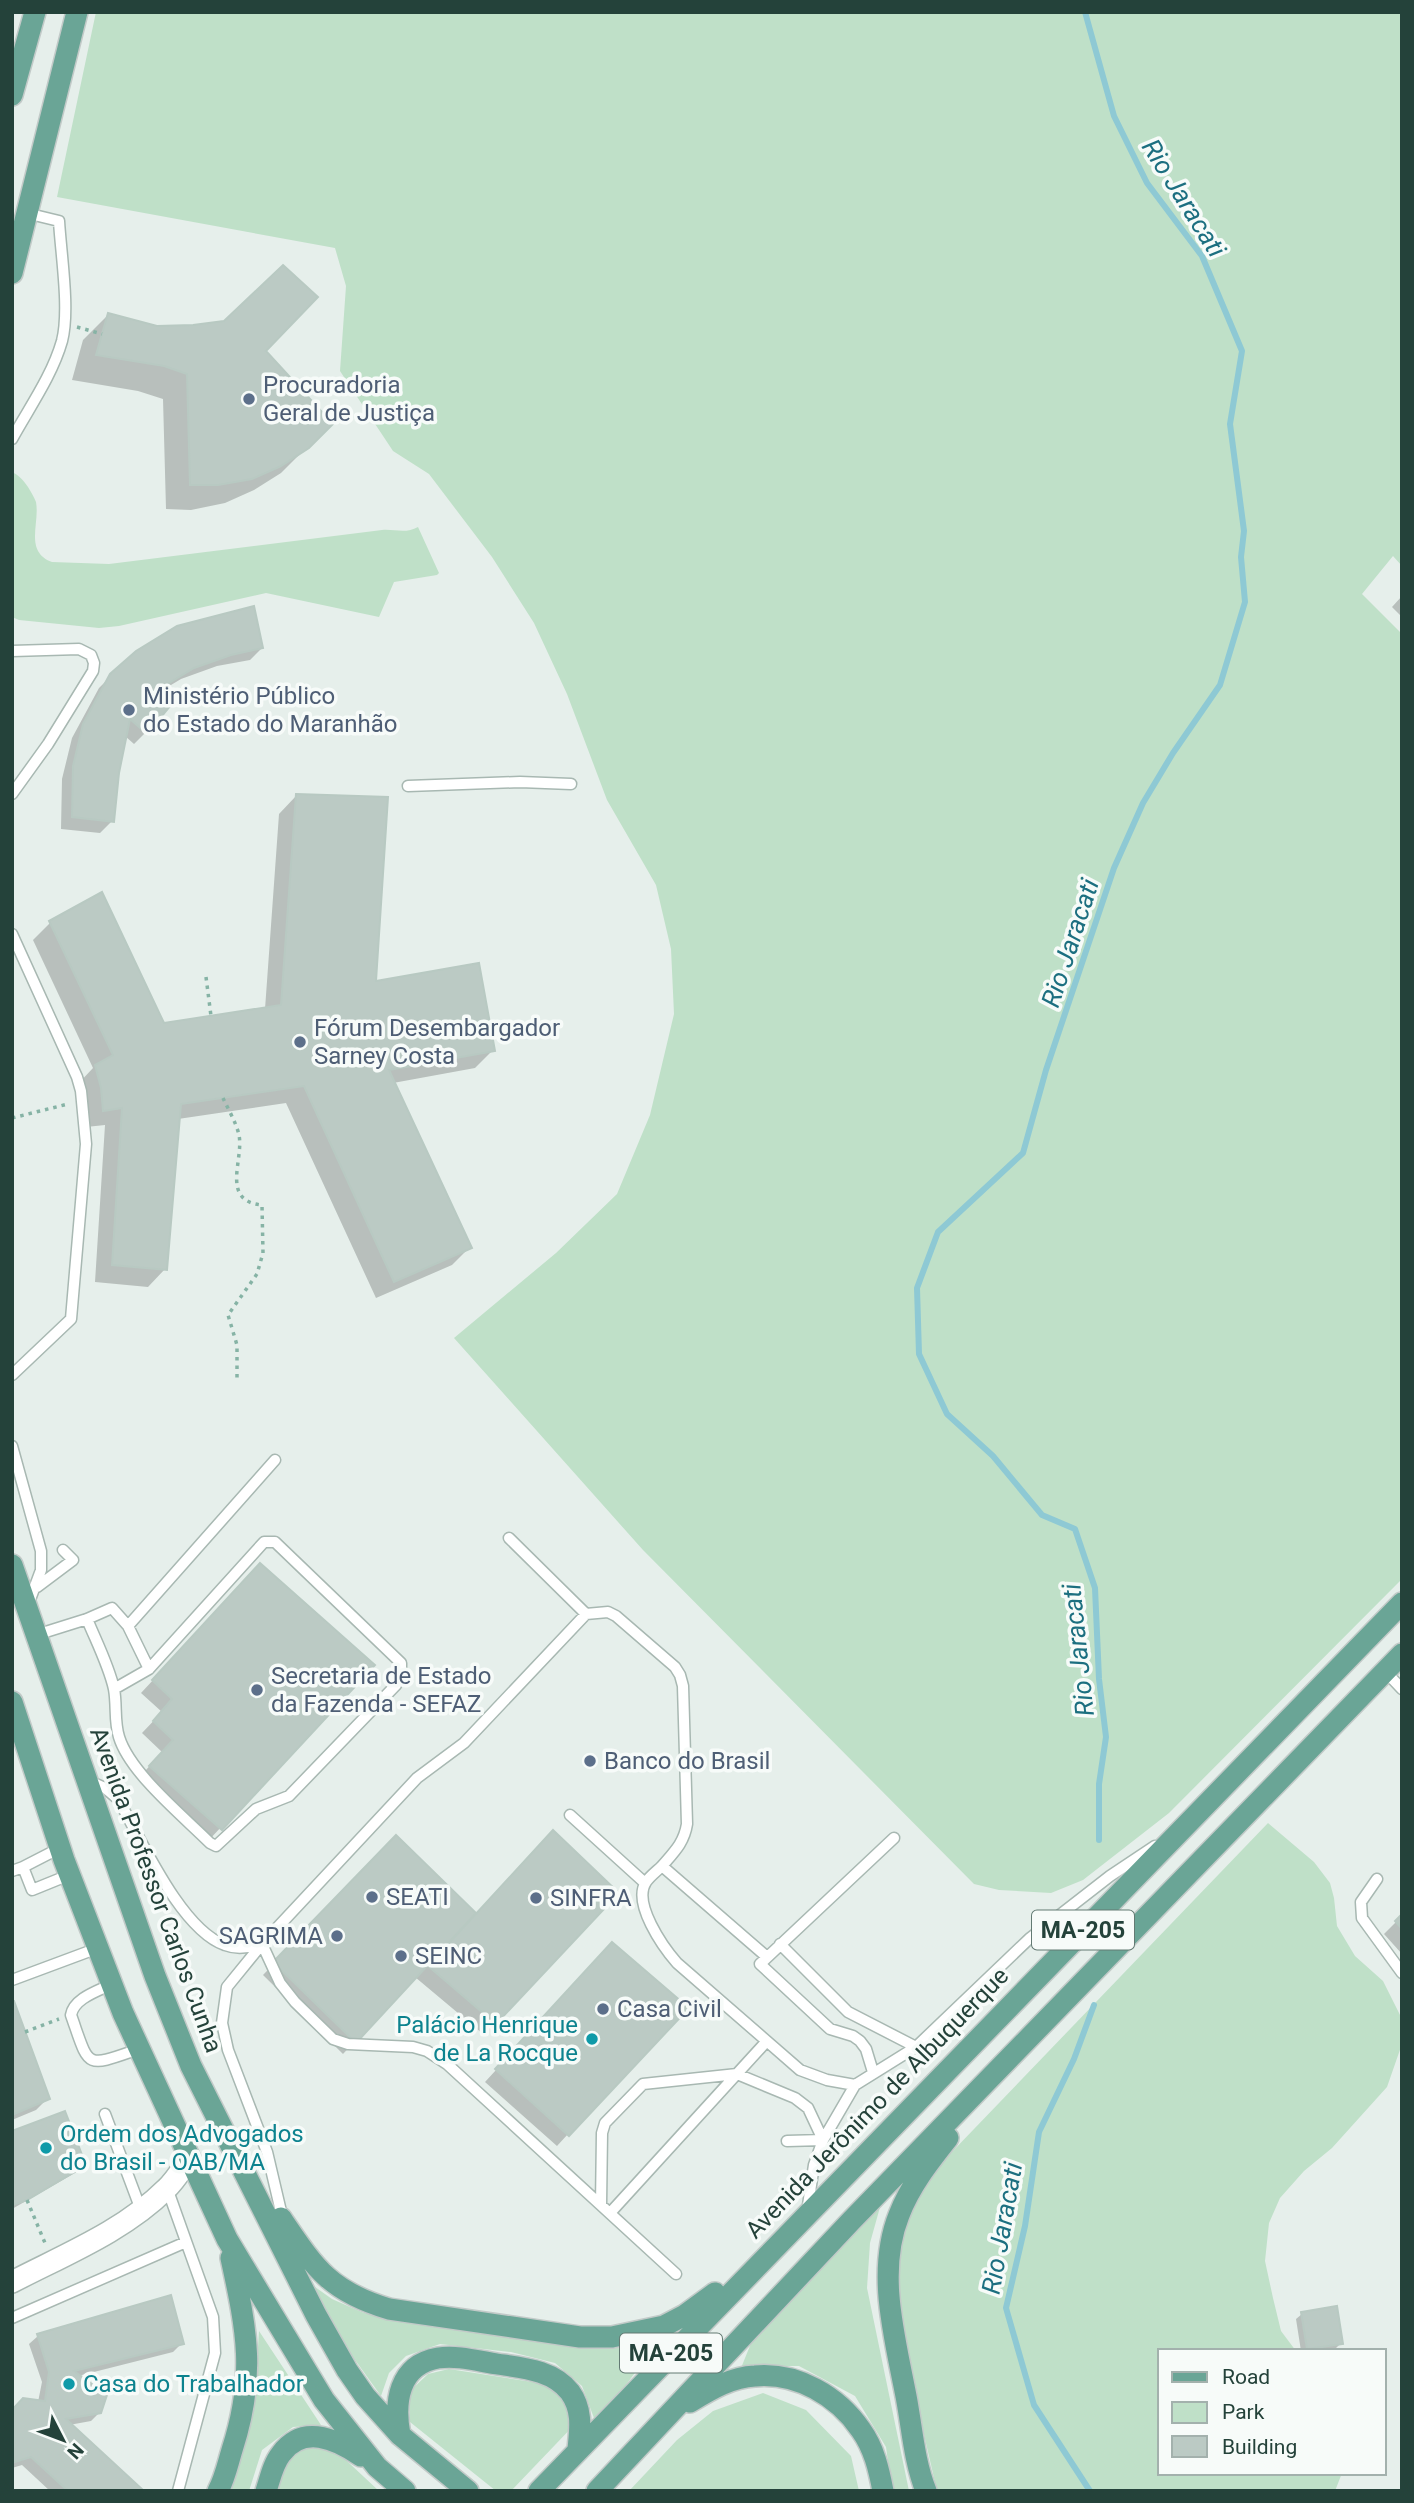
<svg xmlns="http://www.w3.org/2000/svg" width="1414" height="2503" viewBox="0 0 1414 2503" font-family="Roboto,sans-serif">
<rect width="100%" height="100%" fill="#e6efeb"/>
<path fill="#bfe0c8" d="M96,12H1402V566L1393,556L1362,594L1402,634V1579L1169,1813L1083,1880L1051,1893L999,1890L974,1884L643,1550L454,1338L556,1253L617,1194L650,1115L674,1014L671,949L656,885L607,800L567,694L534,623L492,557L429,474L393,451L340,371L346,286L335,248L57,197Z
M12,472C20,476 23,480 28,487C31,492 34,497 36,502C40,524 24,551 52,562L109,564L382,530C395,529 406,534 418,527L439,573L437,575L394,582L379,617L266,593L119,626L99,628L19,620L12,617Z
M1268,1823L1314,1862L1330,1883L1334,1898L1337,1926L1355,1956L1383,1981L1402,2019V2044L1387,2087L1332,2148L1304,2171L1280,2198L1269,2223L1265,2261L1273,2298L1281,2331L1296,2351H1160V2473H1342L1335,2491H937L902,2339L897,2263L907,2224L924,2181Z
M882,2200L870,2243L867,2288L909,2491H892L886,2447L855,2396L799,2366H750L741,2368L762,2316Z
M308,2282L332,2299L364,2313L607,2349L656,2344L626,2385L594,2418L582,2386L555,2363L511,2352L440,2344L406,2356L389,2373L381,2396L340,2339Z
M259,2331L321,2425L293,2427L262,2450L249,2491H226L255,2397Z
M449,2369L558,2386L577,2422L511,2491H496L410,2422L409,2392L428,2374Z
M763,2393L806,2410L851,2456L859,2491H629L677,2440L713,2411Z
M318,2446L333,2448L379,2491H275C284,2463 288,2452 318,2446Z"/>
<path fill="#0003" d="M108,315L263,351L330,424L281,473L254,490L225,503L191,510L166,509L163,399L138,391L72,380L83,340Z
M1402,596V617L1392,607Z
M262,648L250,660L217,666L181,679L161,691L145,733L134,744L125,736L112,821L100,833L61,829L62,779L72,738L99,688L112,675Z
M296,796L375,983L493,1050L475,1068L393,1083L470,1247L452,1265L376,1298L286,1103L178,1119L165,1269L148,1287L95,1282L105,1125L86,1127L78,1084L93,1068L33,940L50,923L163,1025L265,1009L279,814Z
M249,1577L372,1665L209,1840L138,1779L162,1752L142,1733L162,1712L141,1693Z
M396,1838L476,1915L495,2023L483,2034L415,1977L343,2054L263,1975Z
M1402,1916V1954L1384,1934Z
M601,1956L568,2134L557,2146L485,2082Z
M12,2003L48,2098L36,2110L12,2120Z
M12,2133L84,2164L75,2173L12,2209Z
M1302,2314L1341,2343L1335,2349L1301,2351L1296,2319Z
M38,2336L182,2343L173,2352L78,2376L100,2412L91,2421L69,2425L141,2491H50L22,2465L12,2468V2412L38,2402L42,2382L29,2344Z"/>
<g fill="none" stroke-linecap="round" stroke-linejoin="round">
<path stroke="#8ec9d4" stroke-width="6" d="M1085,12L1114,116L1147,183L1202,256L1242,351L1230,424L1244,531L1241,557L1245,602L1220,685L1173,753L1143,803L1114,868L1046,1070L1023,1153L938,1232L917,1288L919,1354L947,1414L993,1456L1042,1515L1075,1529L1095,1588L1099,1679L1106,1737L1099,1784V1840
M1090,2491L1034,2405L1006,2308L1025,2226L1039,2132L1074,2059L1094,2005"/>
</g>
<path fill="#bbcac4" stroke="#b8c9c2" stroke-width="2" d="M283,265L318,297L266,351L333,424L309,448L281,466L252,479L218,485H190L187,374L164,366L96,355L108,313L157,326L193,325L224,321Z
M254,606L263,648L231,655L194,668L161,688L175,700L147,734L130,719L119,773L114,822L72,817L73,766L83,724L110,674L136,651L177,626Z
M296,794L388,797L376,981L479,963L495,1051L389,1070L472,1248L394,1282L304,1086L181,1104L167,1270L112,1265L122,1108L103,1111L101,1088L95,1065L113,1055L49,921L102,892L164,1023L281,1005Z
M260,1563L375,1665L222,1830L149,1766L173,1740L153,1721L172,1699L152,1680Z
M553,1830L619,1893L496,2024L428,1966Z
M396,1835L476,1913L356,2043L273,1962Z
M1402,1914V1929L1395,1921Z
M612,1942L689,2008L569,2136L495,2069Z
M12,2001H14L50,2099L12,2115Z
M65,2111L86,2165L27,2200L12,2205V2131Z
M171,2295L184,2344L74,2371L107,2395L101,2413L66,2419L144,2491H68L31,2457L12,2463V2410L23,2398L45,2401L49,2372L37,2334Z
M1337,2306L1343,2344L1307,2349L1301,2312Z"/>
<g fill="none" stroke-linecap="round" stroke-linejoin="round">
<defs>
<path id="lane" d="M12,439C29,408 52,376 62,341C70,310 61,255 59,221L26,213
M12,651L79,649L91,655L94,663L93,671L48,744L12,794
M408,786L520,782L571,784
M12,934L77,1077L81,1091L86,1144L71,1319L12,1375
M12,1446L41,1551V1570L28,1605
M509,1538L586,1614
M37,1587L73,1560L63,1550
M87,1619C96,1641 109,1666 114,1689C117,1705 114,1721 119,1737C130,1773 183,1816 210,1843L216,1846L256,1809L289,1796L396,1685L401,1672V1663L275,1542H264L149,1669L114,1689
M128,1626L275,1460
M36,1635L87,1619L112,1608L128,1626L149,1669
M1385,1671L1402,1689
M89,1781L105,1788L118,1799C141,1839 181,1930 225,1945C238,1950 249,1947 262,1944
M570,1815L645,1883
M662,1866C657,1871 650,1876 646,1882C632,1903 663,1947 677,1963L800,2070L827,2080L855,2085
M23,1867L60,1848
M12,1871L23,1867L32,1890L69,1875
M1377,1879L1361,1902L1362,1918L1402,1973
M262,1944L280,1983L295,2002L333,2039L348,2044L413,2047L427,2051L447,2064L676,2274
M780,1944L848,2012L916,2047
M12,1980L98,1948
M112,1984C98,1991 74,1998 71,2015C90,2069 84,2068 139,2049
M873,2072L866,2049L860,2041L853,2036L830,2029L760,1964L894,1838
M105,2114L141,2210
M167,2188L213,2317L215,2353L178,2491
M601,2205L602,2133L605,2123L643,2084L737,2074L795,2098L808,2108L823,2140L787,2141
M807,2212L814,2165L823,2140L855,2085L916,2047L1029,1939L1110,1876L1155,1846
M610,2213L766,2042
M283,2220L267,2152L228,2050L222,2023L227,1987L262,1944L417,1778L464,1743L586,1614L608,1612L616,1616L675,1667L680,1675L683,1686L687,1824C684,1843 674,1852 662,1866L767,1957
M12,2318L186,2242"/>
<path id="street" d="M12,2282C64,2255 124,2231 166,2189C175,2181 182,2169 189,2159"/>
<path id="primary" d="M12,95L35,12
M12,273L77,12
M12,1565L155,1976L191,2066L316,2315L347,2370L365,2396L400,2435L468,2491
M12,1702L64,1860L123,2013L227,2239L324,2400L377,2467L405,2491
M281,2218C315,2268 329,2291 389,2309L580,2337H612L664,2326L685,2315L715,2293
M690,2402C710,2390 731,2377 755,2376C797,2372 838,2396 861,2430C874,2448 879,2470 883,2491
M400,2435C394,2403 398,2365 438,2358C457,2355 478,2361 497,2364C523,2368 553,2370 570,2392C583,2410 580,2429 578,2449
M218,2491C225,2478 228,2463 232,2450C256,2376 247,2331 231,2258
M266,2491C270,2479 273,2464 281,2454C303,2424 336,2439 361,2456
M539,2491L1402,1603
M597,2491L852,2220L1402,1654
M926,2491C914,2461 912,2427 906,2396C895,2338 876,2272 899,2215C910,2186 929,2162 948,2138"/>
</defs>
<use href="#lane" stroke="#a8b8b2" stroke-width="13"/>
<use href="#street" stroke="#a8b8b2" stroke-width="24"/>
<use href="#primary" stroke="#c2cac8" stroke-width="24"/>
<path stroke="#86b3a5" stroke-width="3.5" stroke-dasharray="3.5 5" stroke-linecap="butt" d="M77,327L102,334
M206,977L211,1016
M223,1098C228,1109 236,1122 239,1135C244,1160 220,1201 262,1205L263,1253L257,1274L228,1315L237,1345V1381
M12,1118L68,1104
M25,2032L59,2019
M27,2200L45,2243"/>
<use href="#lane" stroke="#fff" stroke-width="10"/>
<use href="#street" stroke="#fff" stroke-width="21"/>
<use href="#primary" stroke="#6aa596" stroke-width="21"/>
</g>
<g fill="#5c6f8a" stroke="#f7fbf9" stroke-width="2.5">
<circle cx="249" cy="399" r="7"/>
<circle cx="129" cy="710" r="7"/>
<circle cx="300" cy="1042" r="7"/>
<circle cx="257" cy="1690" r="7"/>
<circle cx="590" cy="1761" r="7"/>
<circle cx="372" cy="1897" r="7"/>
<circle cx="536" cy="1898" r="7"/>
<circle cx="337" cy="1936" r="7"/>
<circle cx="401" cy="1956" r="7"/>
<circle cx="603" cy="2009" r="7"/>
</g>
<g fill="#0f9aa8" stroke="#f7fbf9" stroke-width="2.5">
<circle cx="592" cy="2039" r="7"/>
<circle cx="46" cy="2148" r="7"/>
<circle cx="69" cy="2384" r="7"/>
</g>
<g text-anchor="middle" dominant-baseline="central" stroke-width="7" stroke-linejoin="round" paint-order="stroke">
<g fill="#f7fbf9" stroke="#637a73" stroke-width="2">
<rect x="1032" y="1910.5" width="102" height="39" rx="5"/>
<rect x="620" y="2333.5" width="102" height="39" rx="5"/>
</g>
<g font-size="23" font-weight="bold" fill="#24423a">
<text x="1083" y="1930">MA-205</text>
<text x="671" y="2353">MA-205</text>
</g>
<g font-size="24" fill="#4e5e75" stroke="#f7fbf9" text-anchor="start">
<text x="263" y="385">Procuradoria<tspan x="263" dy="28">Geral de Justiça</tspan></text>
<text x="143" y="696">Ministério Público<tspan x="143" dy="28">do Estado do Maranhão</tspan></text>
<text x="314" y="1028">Fórum Desembargador<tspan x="314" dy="28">Sarney Costa</tspan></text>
<text x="271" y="1676">Secretaria de Estado<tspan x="271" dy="28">da Fazenda - SEFAZ</tspan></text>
<text x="604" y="1761">Banco do Brasil</text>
<text x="386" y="1897">SEATI</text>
<text x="550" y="1898">SINFRA</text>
<text x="323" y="1936" text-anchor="end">SAGRIMA</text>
<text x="415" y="1956">SEINC</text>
<text x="617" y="2009">Casa Civil</text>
</g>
<g font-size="24" fill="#24423a" stroke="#f7fbf9">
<text transform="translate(156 1890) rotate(70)">Avenida Professor Carlos Cunha</text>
<text transform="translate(877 2103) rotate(-46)">Avenida Jerônimo de Albuquerque</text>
</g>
<g font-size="24" fill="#0d838f" stroke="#f7fbf9" text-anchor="start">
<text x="578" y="2025" text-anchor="end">Palácio Henrique<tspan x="578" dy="28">de La Rocque</tspan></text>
<text x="60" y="2134">Ordem dos Advogados<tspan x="60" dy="28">do Brasil - OAB/MA</tspan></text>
<text x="83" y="2384">Casa do Trabalhador</text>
</g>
<g font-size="26" font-style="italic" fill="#1c6f80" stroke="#f7fbf9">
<text transform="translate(1184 198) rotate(58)">Rio Jaracati</text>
<text transform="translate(1070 943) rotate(-72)">Rio Jaracati</text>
<text transform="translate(1078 1650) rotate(-96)">Rio Jaracati</text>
<text transform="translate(1002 2228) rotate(-80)">Rio Jaracati</text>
</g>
</g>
<rect width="1414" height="2503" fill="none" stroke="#24423a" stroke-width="28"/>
<rect x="1158" y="2349" width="228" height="126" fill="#f7fbf9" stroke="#a3b1ad" stroke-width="2"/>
<rect x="1172" y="2372" width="35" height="10" fill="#6aa596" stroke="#a3b1ad" stroke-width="2"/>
<text x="1222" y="2384" font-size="21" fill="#24423a">Road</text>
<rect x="1172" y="2402" width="35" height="21" fill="#bfe0c8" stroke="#a3b1ad" stroke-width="2"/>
<text x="1222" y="2419" font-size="21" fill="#24423a">Park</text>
<rect x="1172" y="2436" width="35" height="21" fill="#bbcac4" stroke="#a3b1ad" stroke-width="2"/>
<text x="1222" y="2454" font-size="21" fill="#24423a">Building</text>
<g transform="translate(63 2440) rotate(132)" stroke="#f7fbf9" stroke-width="5" paint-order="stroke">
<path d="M0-5L12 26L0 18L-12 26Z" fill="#24423a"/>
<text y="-10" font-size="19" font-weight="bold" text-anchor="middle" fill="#24423a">N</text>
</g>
</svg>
